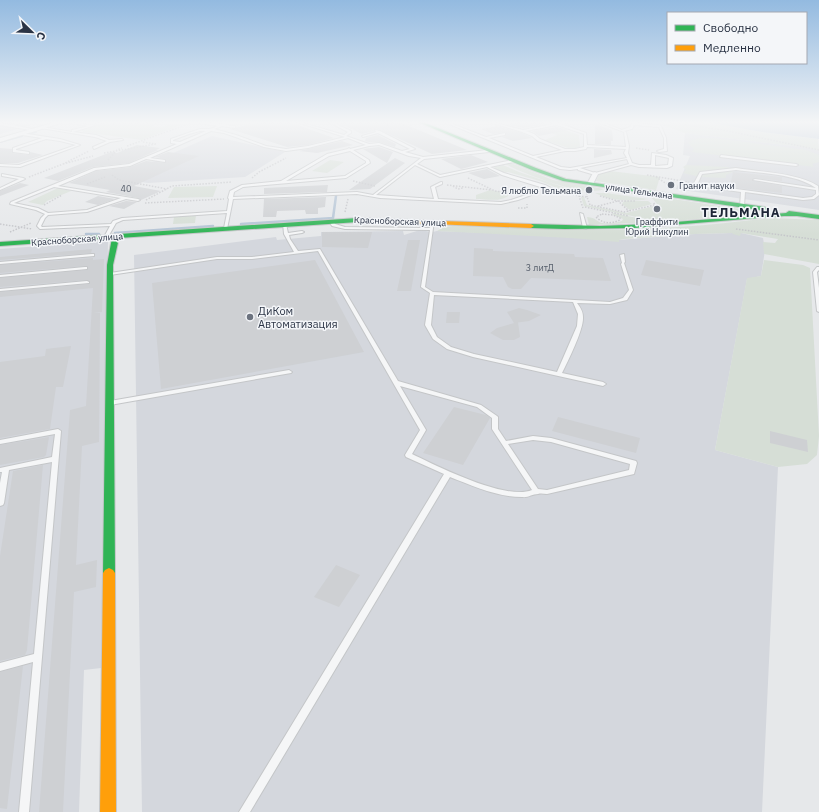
<svg xmlns="http://www.w3.org/2000/svg" width="819" height="812" viewBox="0 0 819 812" font-family="'IBM Plex Sans',sans-serif">
<rect width="100%" height="100%" fill="#e6e8ea"/>
<path fill="#d4d7dd" d="M0,122H42L0,134Z
M685,133L811,148L819,151V210L676,189L690,156L683,155Z
M212,136L285,152L245,177L148,183L116,178Z
M420,230L432,232L437,231L491,233L618,240L695,234L733,233H741L763,238L765,250L761,276L747,279L715,450L778,467L762,812H142L134,255L276,237L277,240L321,236V232L403,231L404,235Z
M108,241L101,668L84,670L79,812H0V249Z"/>
<path fill="#d6ded6" d="M107,122L147,123L161,122L152,126C162,129 175,122 186,123L142,140L83,132L82,130Z
M654,122H706L762,132L818,139L819,151L811,148L685,133Z
M556,127L579,135L580,147L571,149L545,140L557,135L542,130Z
M714,138L806,150L819,155V162L812,164L814,167L692,152L694,149L688,143C694,137 705,138 714,138Z
M330,160L344,162L327,173L312,171Z
M511,163L553,180L604,189C583,198 526,174 505,164Z
M503,165L519,172L566,188L559,189L540,181L508,172L504,173L494,169L495,167Z
M686,165L727,167L730,168L733,172L726,175V178L700,177L683,173L686,170L683,167Z
M610,171L660,177L656,190L596,181L599,174Z
M217,186L213,197L168,198L174,187Z
M58,188L71,191L47,201L43,205L28,202Z
M607,189L739,209L748,212L745,215L661,222L584,206L581,197H584L587,205L626,213L658,205L651,197L606,190Z
M490,190L511,193C503,203 488,199 476,199V195Z
M595,193H606L648,199C630,202 611,201 595,193Z
M624,201H648L652,204L630,210L622,204Z
M613,213L656,222L589,225L587,217C597,218 595,221 602,223C609,224 616,223 622,221L623,219L612,214Z
M196,215L195,223L173,224L174,217Z
M771,218L819,220V264L764,254L763,242L775,243L778,239L741,233L740,236L733,234L732,233L695,234L624,239L619,240V242L570,238L437,231L444,227L453,226C502,227 552,230 601,230C658,230 714,225 771,218Z
M764,260L803,265L810,268L819,436L817,455L807,464L778,467L715,450L747,278L761,276Z"/>
<path fill="#b4c4d5" d="M706,122H819V139L762,132Z"/>
<g fill="none" stroke-linecap="round" stroke-linejoin="round">
<path stroke="#b4c4d5" stroke-width="2" d="M31,133L36,132
M0,142L22,136"/>
<path stroke="#b4c4d5" stroke-width="2.5" d="M241,224L333,218L336,196
M115,233L213,226
M86,234H99"/>
</g>
<path fill="#ced0d3" d="M261,122H289L334,138L308,145L287,147L230,129Z
M337,122H399L467,150L432,154L380,130L374,129V131L362,134Z
M520,122H555L523,128L507,124Z
M595,124L612,130L613,141H611V145L595,144Z
M497,126L522,133L532,138L513,141L502,137L506,136V132L493,134L481,129Z
M557,127L568,130L539,136L532,131Z
M378,135L396,144L395,147L379,142H369L365,141L366,138Z
M342,141L353,145L317,153L299,151Z
M137,145L160,148L156,150H158L129,163L93,167L58,181L44,178L111,152L117,153Z
M379,147L393,152L387,163L363,149Z
M0,148L12,149L13,153L29,155L30,152L43,155L18,163H0Z
M594,149L611,150L612,154L594,158Z
M168,152L199,156L134,186L161,191L141,200L138,198L106,192L110,190L69,183L96,171L130,167L146,161L166,163V159L155,157Z
M471,155L488,162L461,169L441,159Z
M395,158L405,163L370,189L349,190Z
M487,169L500,176L484,179L468,173Z
M733,172L782,177V181L755,178L752,180L753,181L782,186V193L730,187Z
M20,183L29,185L0,196V191Z
M328,185L327,192L264,194V188Z
M98,196L115,199L98,205L85,202Z
M326,197L325,207L318,208V214H306L305,210L277,211L276,217H263L264,199Z
M126,201L137,202L124,209L109,206Z
M322,232H372L368,248L322,247Z
M408,240H420L411,291H397Z
M474,248L493,249V251L574,254L575,257L603,258L611,281L531,278L521,289H512L508,287L503,277L473,276Z
M92,249L91,253L0,260V257Z
M93,258V260L104,259L102,312L94,313H100L99,442L82,446L76,565L97,560L96,587L74,592L63,812H39L70,410L86,406L93,288L0,297V292L89,284L90,283L87,280L0,287V278L87,270L88,269V266H85L0,273V265Z
M315,260L364,352L161,389L152,283Z
M646,260L704,270L700,286L641,275Z
M519,308L527,310L541,315L529,321L514,323L507,312Z
M447,312H460L459,323H446Z
M518,322L520,337L514,340H503L490,333L497,328Z
M71,346L63,387H56L50,429L0,438V362L45,356L46,349Z
M454,407L486,415L490,418L463,465L423,453Z
M558,417L640,438L636,453L552,431Z
M770,431L807,440L808,452L770,443Z
M49,437L46,455L44,457L0,465V445Z
M43,465L27,650L25,655L0,661V556L13,471Z
M336,565L360,575L339,607L314,597Z
M23,666L7,809L0,808V672Z"/>
<g fill="none" stroke-linecap="round" stroke-linejoin="round">
<defs>
<path id="lane" d="M20,122H23L13,125L37,130L36,131L0,125V123L11,125Z
M69,122L91,125L105,122L73,132L96,135L109,140L122,139L123,140L110,142L94,149L93,147L107,141L95,137L41,128L42,127L72,132V130L89,126L70,123Z
M198,122L221,124L227,122H230L225,125L235,126V128L222,126L214,129L236,135L266,146L286,149L308,146L345,137L297,122H300L344,135L348,132L329,122H332L351,131V133L346,136L369,144L379,143L402,151L410,149L378,133L363,137L362,136L376,132L375,130L380,131L415,149L405,152L423,157L488,150L489,152L424,159L417,164L440,175L513,160H514V162L490,167L504,173L545,185L553,189L550,190L502,175L487,167L440,177L415,165L376,195L434,199L431,187L441,182H442V184L435,187L438,199L501,202L511,200L532,193L534,194L518,200L501,204L380,198L357,194L233,199L227,229L224,228L227,213L123,220L116,223L108,237L106,238L104,237L110,226L40,229L37,226L41,218L45,214L36,210L10,204L11,202L94,168L129,164L177,144L171,143V139L191,132L200,129H210L218,126L199,123ZM200,131H206L180,142L173,141V140L189,134ZM211,131L224,133L264,147L286,151L308,148L348,138L366,145L350,149L349,148L348,149L327,154L281,181L242,185L230,191L228,198L229,199L227,211L122,218L113,221L111,224L42,227L41,226L45,218L48,215L87,212L126,199L138,201L140,200L138,199L58,186L96,170L130,166L146,159L165,162V160L150,158ZM379,145L409,156L421,158L373,195L357,192L233,197L234,192L243,187L346,178L370,163L369,160L353,150L369,146ZM350,151L366,161V163L345,176L286,181L329,156ZM54,187L121,198L87,210L48,213L38,208L14,203Z
M444,122H447L486,137L505,133V135L489,138L533,156L562,150L538,141L532,136L522,132L489,122H492L523,130L557,123L570,122L561,124L586,133L587,145L626,147L624,132L598,122H601L622,130L630,127L633,123L660,125L661,126L666,138L667,151L659,152L657,151L664,149V138L659,127L634,125L632,129L624,131L626,132L629,146L628,153L632,163L639,165H651L652,153L666,155L673,158L672,166L667,168L639,167L631,165L595,175L578,170V169L570,170L560,169ZM557,125L584,134V147L575,149H565L540,139L534,134L526,131ZM587,147L626,149L624,153L627,158L570,168L561,167L536,157L565,151H575L586,149ZM655,155L669,158L668,165L655,166ZM627,159L629,164L595,173L580,168Z
M21,133L60,139L80,145L20,167L0,166V164L19,165L76,145L60,141L46,139L16,149V150L29,152V154L13,152V148L42,138L22,135Z
M721,155L796,164L798,165L796,166L720,157Z
M736,168C760,172 798,173 818,186L819,195L814,199L803,200L745,192L744,206L742,207L740,206L741,192L698,186L694,183L700,172ZM736,170C759,173 797,174 816,188L755,179L753,180L816,190V194L812,197L803,198L699,184L698,183L702,174Z
M2,174L23,178L25,179L0,190V188L19,179L2,176Z
M580,213L583,214L587,228L586,229L583,228Z
M330,220H332L335,224L345,227L430,228L431,222L434,221L425,287L433,292L610,302L623,298L629,290L621,264L622,263L620,255L624,254L625,262L624,263L633,290L627,300L610,304L577,303C580,307 583,311 583,317C584,329 568,361 562,373L603,382L606,384L603,386L473,357L447,349L433,339L425,325L430,293L421,287L430,230L345,229L332,226L329,221ZM434,295L573,302L578,314L577,326L557,372L474,354L451,347L437,337L431,325Z
M283,223L286,224L288,233L302,231L304,232L302,233L289,235L290,239L298,251L320,249L398,381L481,405L497,416L498,417V429L506,441L533,436L551,438L636,461L637,463L634,474L547,494C544,494 541,493 538,494C532,494 528,498 522,497C497,497 473,486 450,477L250,812H239L444,474L406,457L405,455L420,430L318,251L252,259H217L110,275L108,274L110,273L217,257H252L294,252L284,234ZM400,386L477,407L492,418V429L532,490C506,501 437,466 412,454L426,430ZM533,440L551,442L630,464L629,470L547,490L538,489L508,444Z
M92,254H94V256L0,264V262Z
M85,267H87V269L0,277V275Z
M817,267H819V270L817,272L819,288V312L817,311L813,272Z
M87,281L89,282V283L0,291V289Z
M289,370L292,372L291,373L110,405L107,403L110,401Z
M58,429L61,431L29,812H19L33,662L0,671V663L34,654L52,462L9,470L4,503L3,505L0,506V483L2,472H0V468L52,457L55,434L0,444V440Z"/>
<path id="street" d="M56,122H64L0,142V138Z
M595,172L598,174L593,184L588,185L587,184L593,173Z"/>
<path id="fast" d="M418,122H423L536,168L566,179L765,207L768,209L765,211L563,181L532,170Z
M789,211L819,215V219L797,216H784L634,228L565,229L531,228L528,226L531,224L600,226L651,224L786,213Z
M358,218L411,220L414,222L411,224L358,222L119,238L113,265L115,573L113,576L109,578L105,576L103,573L107,265L112,238L0,246V242Z"/>
<path id="slow" d="M411,220L531,224L534,226L531,228L409,223V221Z
M109,568L113,570L115,573L116,812H100L103,573L105,570Z"/>
</defs>
<use href="#lane" stroke="#c4c6c8" stroke-width="2"/>
<use href="#street" stroke="#c4c6c8" stroke-width="2"/>
<use href="#fast" stroke="#c4c6c8" stroke-width="2"/>
<use href="#slow" stroke="#c4c6c8" stroke-width="2"/>
<path stroke="#c5c6ca" stroke-width="1.5" stroke-dasharray="1.5 1.5" stroke-linecap="butt" d="M384,122L390,125
M667,122L723,130L819,150
M110,124L169,122
M240,125L255,122
M397,125L412,126
M384,126L410,122
M143,142L156,144
M127,146L194,122
M636,148L649,150
M104,153L156,144
M108,160L117,150L122,148
M63,164L93,156
M112,175L119,180L167,189
M647,175L689,182
M29,177L63,164L89,151
M656,177L667,184
M252,178L259,172L286,158
M468,178L495,191L510,193
M353,181L375,186
M87,184L105,177
M447,185L492,190
M453,186L458,189L463,188
M558,191L579,196L583,208
M587,193V197
M579,196L587,197L590,205L624,212L655,205L653,202
M600,196L618,201L629,211
M146,200L172,186L232,182
M145,203L224,199
M44,205L62,195
M598,206L618,201H636
M585,207L629,216
M518,208H527V204
M345,212L348,199
M602,214L613,215L620,218V220C611,224 603,224 596,217Z
M0,224L32,229
M736,229L819,240
M10,232L31,223"/>
<use href="#lane" fill="#f5f6f7" fill-rule="evenodd"/>
<use href="#street" fill="#f5f6f7" fill-rule="evenodd"/>
<use href="#fast" fill="#30b455" fill-rule="evenodd"/>
<use href="#slow" fill="#ff9f0a" fill-rule="evenodd"/>
</g>
<linearGradient id="sky" x2="0" y2="1"><stop stop-color="#93bae0"/><stop offset="0.52" stop-color="#f4f5f6"/><stop offset="1" stop-color="#f4f5f6" stop-opacity="0"/></linearGradient>
<rect width="819" height="235" fill="url(#sky)"/>
<g fill="#6c737f" stroke="#f4f6f9" stroke-width="1.5">
<circle cx="671" cy="185" r="4"/>
<circle cx="589" cy="190" r="4"/>
<circle cx="657" cy="209" r="4"/>
<circle cx="250" cy="317" r="4"/>
</g>
<g text-anchor="middle" dominant-baseline="central" stroke-width="3" stroke-linejoin="round" paint-order="stroke">
<g font-size="9" fill="#2b3445" stroke="#f4f6f9" text-anchor="start">
<text x="679" y="185">Гранит науки</text>
<text x="581" y="190" text-anchor="end">Я люблю Тельмана</text>
<text x="657" y="221" text-anchor="middle">Граффити<tspan x="657" dy="10">Юрий Никулин</tspan></text>
</g>
<g font-size="9" fill="#545c69">
<text x="126" y="188">40</text>
<text x="540" y="267">3 литД</text>
</g>
<g font-size="9" fill="#2b3445" stroke="#f4f6f9">
<text transform="translate(639 191) rotate(8)">улица Тельмана</text>
<text transform="translate(400 221) rotate(2)">Красноборская улица</text>
<text transform="translate(77 239) rotate(-4)">Красноборская улица</text>
</g>
<g font-size="11" fill="#2b3445" stroke="#f4f6f9" text-anchor="start">
<text x="258" y="311">ДиКом<tspan x="258" dy="13">Автоматизация</tspan></text>
</g>
<g font-size="13" font-weight="bold" letter-spacing="1" fill="#1d2536" stroke="#f4f6f9">
<text x="741" y="212">ТЕЛЬМАНА</text>
</g>
</g>
<rect x="667" y="12" width="140" height="52" fill="#f4f6f9" stroke="#a4a8b1"/>
<rect x="675" y="25" width="20" height="6" fill="#30b455" stroke="#a4a8b1"/>
<text x="703" y="32" font-size="12" fill="#2b3445">Свободно</text>
<rect x="675" y="45" width="20" height="6" fill="#ff9f0a" stroke="#a4a8b1"/>
<text x="703" y="52" font-size="12" fill="#2b3445">Медленно</text>
<g transform="translate(32 32) rotate(113)" stroke="#f4f6f9" stroke-width="3" paint-order="stroke">
<path d="M0-3L7 15L0 10L-7 15Z" fill="#2b3445"/>
<text y="-6" font-size="11" font-weight="bold" text-anchor="middle" fill="#2b3445">С</text>
</g>
</svg>
